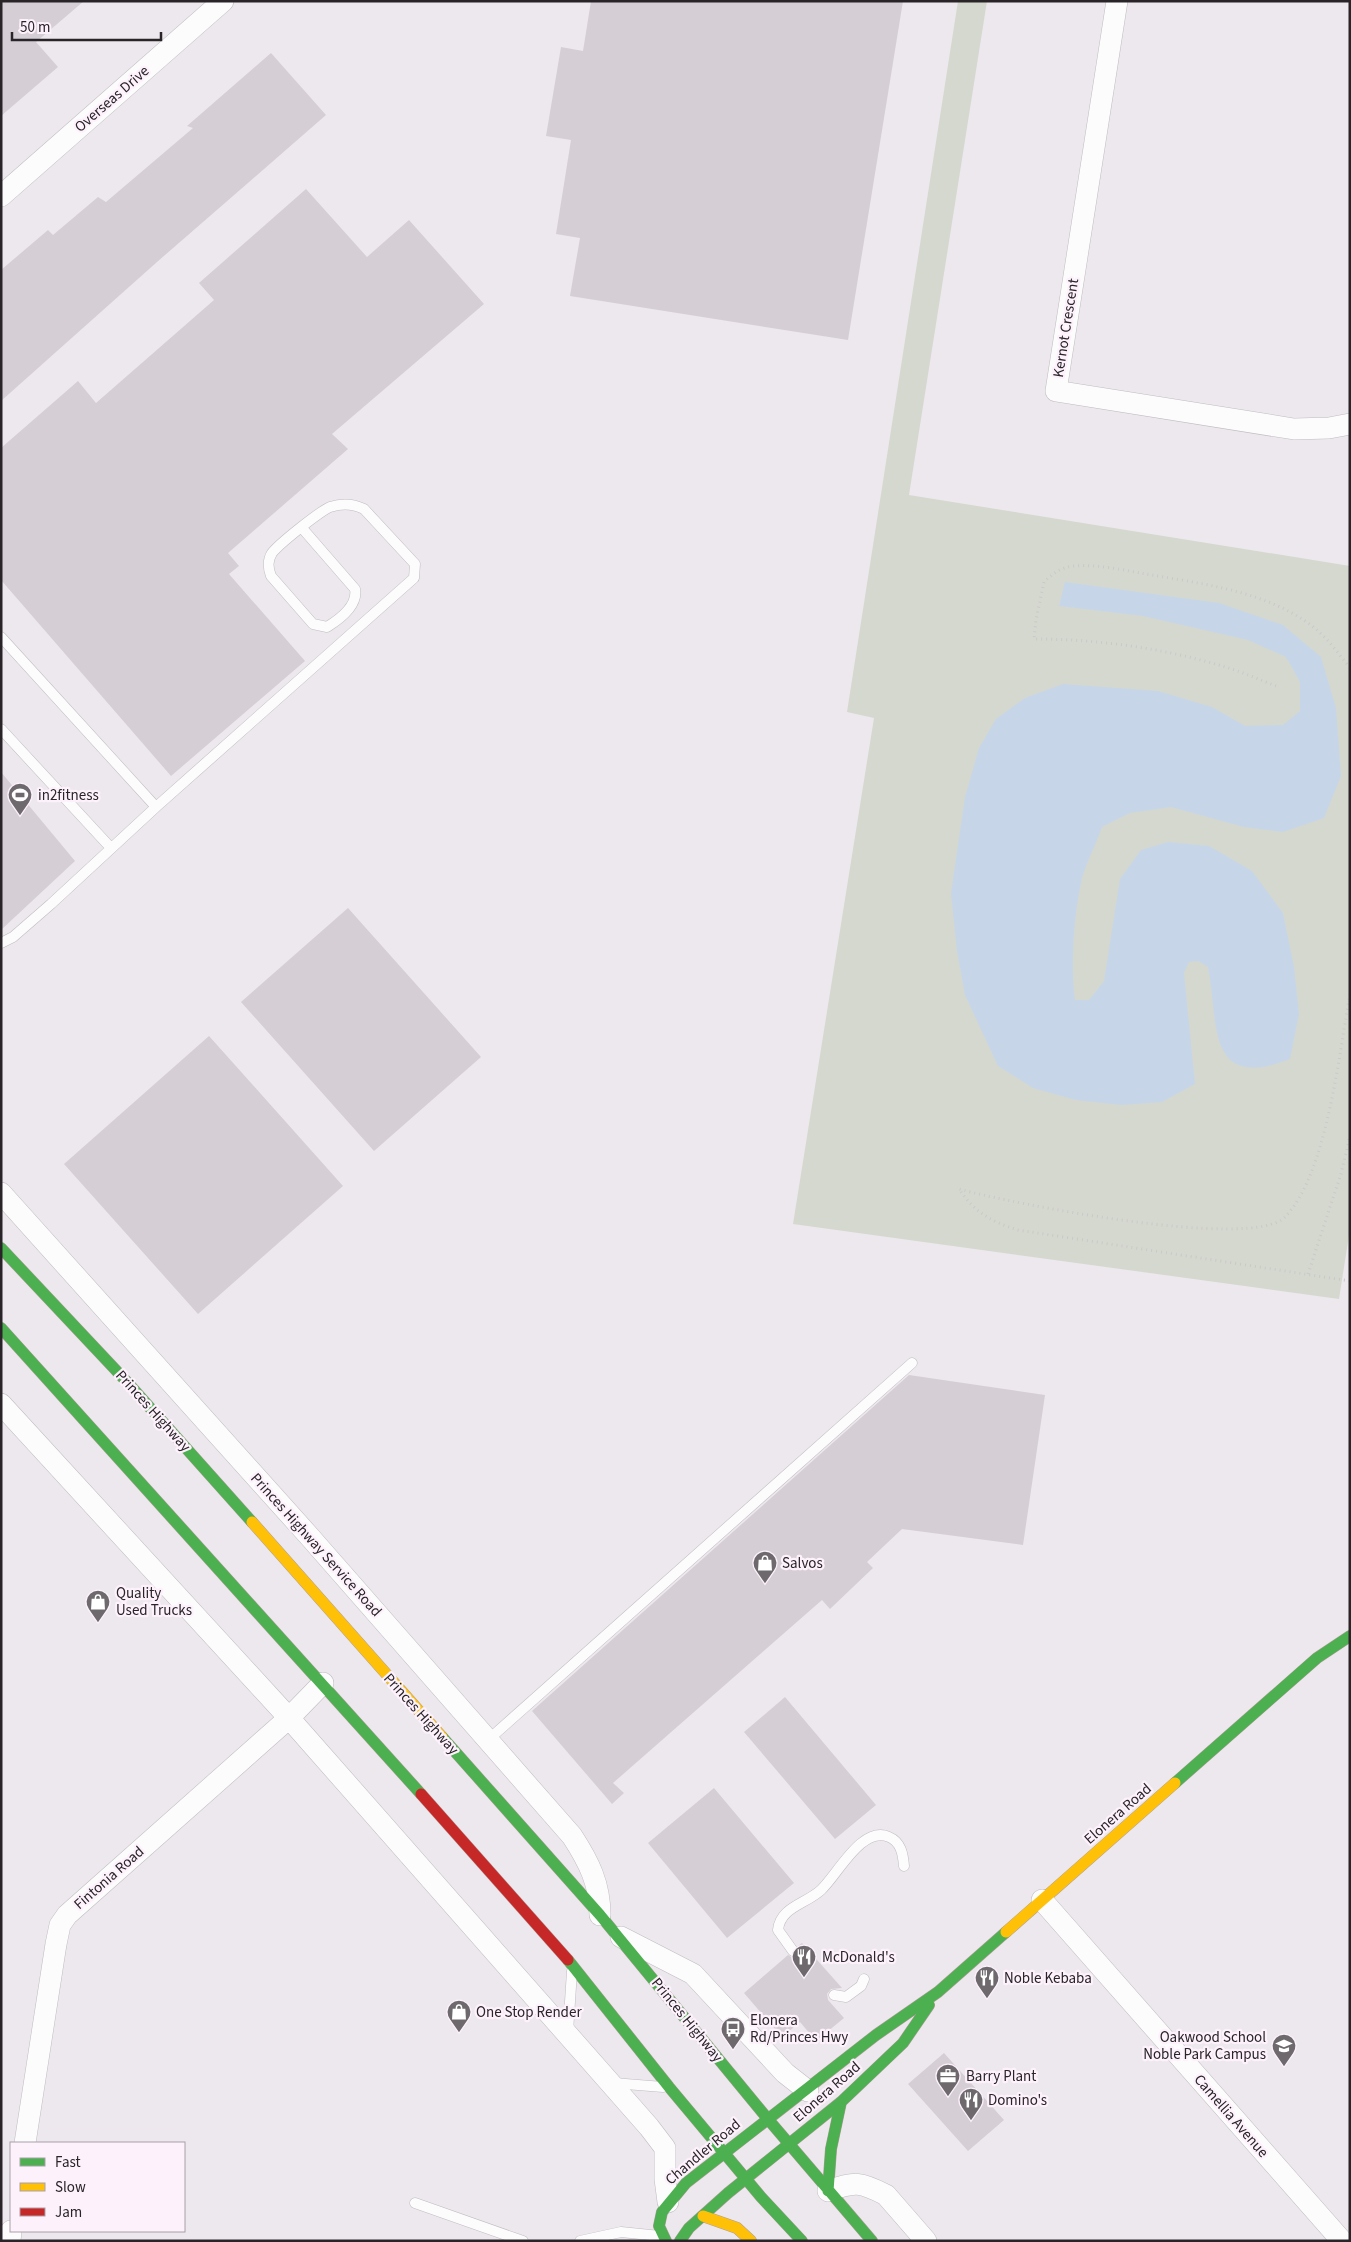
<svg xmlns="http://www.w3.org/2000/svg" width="1351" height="2242" viewBox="0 0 1351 2242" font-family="'Source Sans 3',sans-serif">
<rect width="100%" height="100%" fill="#ede8ed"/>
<path fill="#d5d8cf" d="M958,1H987L909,495L1350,566V1229L1339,1299L793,1224L874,718L847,712Z"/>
<path fill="#c6d6e8" d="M1065,582L1219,603L1283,625L1321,657L1336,708L1341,776L1324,818L1283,832L1244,827L1171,807L1130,813L1102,827C1096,844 1087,861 1082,878C1074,913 1070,965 1075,1000H1089L1104,981L1120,879L1141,850L1168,842L1209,846L1252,871L1283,913L1294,967L1299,1014L1290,1059C1205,1092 1219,1023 1208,967L1198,961L1189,962L1184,973L1195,1084L1162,1102L1122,1105L1076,1100L1033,1088L998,1066L965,995L957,951L951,893L965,797L979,748L996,719L1025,698L1063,684L1158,691L1212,707L1245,726L1283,725L1300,711V682L1286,657L1248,640L1143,616L1059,606Z"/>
<path fill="#d5cfd5" d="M1,1H84L36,42L58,67L1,116Z
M591,1H903L848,340L570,296L580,238L556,234L571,140L546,136L561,47L583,51Z
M271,53L326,115L157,262L1,401V270L48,230L53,235L98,197L106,202L193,128L187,126Z
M306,189L367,257L409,220L484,304L332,434L348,449L228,553L239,566L229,574L305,661L171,776L1,580V448L78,381L96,403L214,300L199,283Z
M1,772L75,861L1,930Z
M348,908L481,1057L374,1151L241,1002Z
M209,1036L343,1186L198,1314L64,1164Z
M909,1375L1045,1395L1023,1545L902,1529L867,1562L873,1568L830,1609L822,1600L613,1783L624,1793L612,1804L532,1711Z
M785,1697L876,1805L835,1839L744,1732Z
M714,1788L794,1883L727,1938L648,1843Z
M802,1943L842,1988L831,1989L827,1994L828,2000L844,2018L816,2041L800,2022L782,2037L744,1993L788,1955L793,1958L797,1956L800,1951L798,1946Z
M944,2053L1004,2120L968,2151L908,2084Z"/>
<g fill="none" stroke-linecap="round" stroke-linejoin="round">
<defs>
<path id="lane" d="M1,637L156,807L51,904L13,937L1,943
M1,729L111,848
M156,807L414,578L415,564L364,509C354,504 342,503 330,507C319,512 280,543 272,553C267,561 268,568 271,576L313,624L327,627C340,619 358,605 355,589L302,528
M488,1740L912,1363
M793,1951L778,1930C780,1907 806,1904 821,1890C838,1874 862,1825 889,1837C901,1842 903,1854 904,1866
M834,1995L846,1997L861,1986L864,1979
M568,2032L572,1971
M613,2083L663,2087
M415,2203L523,2241
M580,2241L621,2232L660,2236"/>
<path id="street" d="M1117,1L1056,391L1294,429L1329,428L1350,424
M1,196L223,1
M1,1193L309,1536L572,1836C589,1862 600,1884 600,1915
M1,1404L289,1718L649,2127L665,2148V2179L668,2202
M1042,1900L1342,2241
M621,1937L693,1974L785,2073L808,2091
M25,2143L56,1944L60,1925L67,1915L289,1718L323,1683
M828,2191C855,2181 861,2182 886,2195L926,2241
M10,2241L11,2231"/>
<path id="fast" d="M1,1248L127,1382L252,1522
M1,1328L421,1794
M442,1737L600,1915L767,2118L872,2241
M1175,1783L1317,1658L1350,1636
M568,1960L669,2087L761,2197L802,2241
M828,2191L831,2149L841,2102
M666,2241L659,2226L662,2212L686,2183L876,2035L938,1992L1006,1932
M680,2241L689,2228L728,2193L841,2102L903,2043L929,2005"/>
<path id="slow" d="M252,1522L442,1737
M1006,1932L1175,1783
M703,2216L737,2228L751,2241"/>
<path id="jam" d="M421,1794L568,1960"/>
</defs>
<use href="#lane" stroke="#c0bcc0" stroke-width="11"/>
<use href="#street" stroke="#c0bcc0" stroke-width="22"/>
<use href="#fast" stroke="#b09e9b" stroke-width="12"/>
<use href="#slow" stroke="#b09e9b" stroke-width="12"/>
<use href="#jam" stroke="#b09e9b" stroke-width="12"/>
<path stroke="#cbc8cb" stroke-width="3" stroke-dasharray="1 4" stroke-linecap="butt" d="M1276,686C1258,679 1240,671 1222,666C1163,648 1096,639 1034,639L1036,620L1044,582C1053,573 1062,567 1074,566C1098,564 1123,570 1146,574C1198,583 1257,590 1302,619C1322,631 1336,650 1350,668
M1350,994C1339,1053 1327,1174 1285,1217C1253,1251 1009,1203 959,1189C975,1213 992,1222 1018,1230L1350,1281
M1308,1274L1341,1174L1350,1136"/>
<use href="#lane" stroke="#fcfcfc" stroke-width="10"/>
<use href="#street" stroke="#fcfcfc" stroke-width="21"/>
<use href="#fast" stroke="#4caf50" stroke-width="11"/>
<use href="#slow" stroke="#ffc107" stroke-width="11"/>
<use href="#jam" stroke="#c62828" stroke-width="11"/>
</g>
<defs>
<symbol id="stadium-pin" viewBox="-11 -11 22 30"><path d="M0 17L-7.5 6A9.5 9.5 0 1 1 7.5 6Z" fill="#6d696d" stroke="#fdf2fc"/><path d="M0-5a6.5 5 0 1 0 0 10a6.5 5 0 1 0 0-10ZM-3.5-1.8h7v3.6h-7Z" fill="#fff"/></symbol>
<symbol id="shop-pin" viewBox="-11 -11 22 30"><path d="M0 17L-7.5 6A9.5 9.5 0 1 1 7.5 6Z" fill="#6d696d" stroke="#fdf2fc"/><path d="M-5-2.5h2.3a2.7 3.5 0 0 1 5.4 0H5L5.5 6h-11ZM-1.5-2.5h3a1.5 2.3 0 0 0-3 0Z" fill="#fff"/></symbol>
<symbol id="restaurant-pin" viewBox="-11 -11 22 30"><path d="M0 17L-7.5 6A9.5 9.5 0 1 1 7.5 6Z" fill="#6d696d" stroke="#fdf2fc"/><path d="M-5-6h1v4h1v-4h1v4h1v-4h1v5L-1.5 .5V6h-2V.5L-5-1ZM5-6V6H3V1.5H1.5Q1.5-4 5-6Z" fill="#fff"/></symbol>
<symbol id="bus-pin" viewBox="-11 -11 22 30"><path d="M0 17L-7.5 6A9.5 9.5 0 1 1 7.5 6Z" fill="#6d696d" stroke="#fdf2fc"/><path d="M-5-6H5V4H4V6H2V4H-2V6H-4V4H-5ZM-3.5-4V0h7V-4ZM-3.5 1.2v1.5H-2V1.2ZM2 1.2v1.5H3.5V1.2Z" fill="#fff"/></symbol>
<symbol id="school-pin" viewBox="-11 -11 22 30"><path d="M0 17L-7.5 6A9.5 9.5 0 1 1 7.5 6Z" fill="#6d696d" stroke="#fdf2fc"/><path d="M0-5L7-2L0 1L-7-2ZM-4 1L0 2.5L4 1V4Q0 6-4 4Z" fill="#fff"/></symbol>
<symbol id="office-pin" viewBox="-11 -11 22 30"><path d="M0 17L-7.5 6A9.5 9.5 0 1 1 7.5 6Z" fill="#6d696d" stroke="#fdf2fc"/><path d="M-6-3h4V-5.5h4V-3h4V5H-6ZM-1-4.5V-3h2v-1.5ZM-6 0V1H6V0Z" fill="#fff"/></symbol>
</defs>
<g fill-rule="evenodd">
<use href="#stadium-pin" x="6" y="781" width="28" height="38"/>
<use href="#shop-pin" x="751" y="1549" width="28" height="38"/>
<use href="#shop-pin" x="84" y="1588" width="28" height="38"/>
<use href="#restaurant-pin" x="790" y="1943" width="28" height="38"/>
<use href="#restaurant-pin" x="973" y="1964" width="28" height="38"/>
<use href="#shop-pin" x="445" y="1998" width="28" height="38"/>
<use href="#bus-pin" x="719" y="2015" width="28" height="38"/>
<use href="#school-pin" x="1270" y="2032" width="28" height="38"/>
<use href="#office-pin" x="934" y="2062" width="28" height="38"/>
<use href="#restaurant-pin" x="957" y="2086" width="28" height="38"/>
</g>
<g text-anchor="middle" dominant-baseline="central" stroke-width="4.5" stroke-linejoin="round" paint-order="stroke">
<g font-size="15" fill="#282428" stroke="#fdf2fc">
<text transform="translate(112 99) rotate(-41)">Overseas Drive</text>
<text transform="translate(1066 328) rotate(-81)">Kernot Crescent</text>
<text transform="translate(153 1411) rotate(48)">Princes Highway</text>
<text transform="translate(316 1545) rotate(48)">Princes Highway Service Road</text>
<text transform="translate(421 1714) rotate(48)">Princes Highway</text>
<text transform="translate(1118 1814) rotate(-41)">Elonera Road</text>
<text transform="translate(109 1878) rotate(-41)">Fintonia Road</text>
<text transform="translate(687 2020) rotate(51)">Princes Highway</text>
<text transform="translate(827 2092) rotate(-41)">Elonera Road</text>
<text transform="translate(1231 2116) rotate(49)">Camellia Avenue</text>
<text transform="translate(703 2152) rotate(-40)">Chandler Road</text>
</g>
<g font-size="15" fill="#282428" stroke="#fdf2fc" text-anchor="start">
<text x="38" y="795">in2fitness</text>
<text x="782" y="1563">Salvos</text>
<text x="116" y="1593">Quality<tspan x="116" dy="17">Used Trucks</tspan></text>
<text x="822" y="1957">McDonald's</text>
<text x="1004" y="1978">Noble Kebaba</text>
<text x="476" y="2012">One Stop Render</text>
<text x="750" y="2020">Elonera<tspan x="750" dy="17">Rd/Princes Hwy</tspan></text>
<text x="1266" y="2037" text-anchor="end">Oakwood School<tspan x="1266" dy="17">Noble Park Campus</tspan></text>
<text x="966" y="2076">Barry Plant</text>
<text x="988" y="2100">Domino's</text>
</g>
</g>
<rect width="1351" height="2242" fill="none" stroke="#282428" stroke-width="5"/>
<rect x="10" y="2142" width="175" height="90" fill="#fdf2fc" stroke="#a8a0a7"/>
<rect x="20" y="2158" width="25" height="8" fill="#4caf50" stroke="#a8a0a7"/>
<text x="55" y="2167" font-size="15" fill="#282428">Fast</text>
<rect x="20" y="2183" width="25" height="8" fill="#ffc107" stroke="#a8a0a7"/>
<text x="55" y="2192" font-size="15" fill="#282428">Slow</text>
<rect x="20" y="2208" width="25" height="8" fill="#c62828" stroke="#a8a0a7"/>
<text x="55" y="2217" font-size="15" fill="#282428">Jam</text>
<path d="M12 32v8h149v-8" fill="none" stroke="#282428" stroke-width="2.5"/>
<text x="20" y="32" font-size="15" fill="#282428" stroke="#fdf2fc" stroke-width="4" paint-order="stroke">50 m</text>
</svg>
